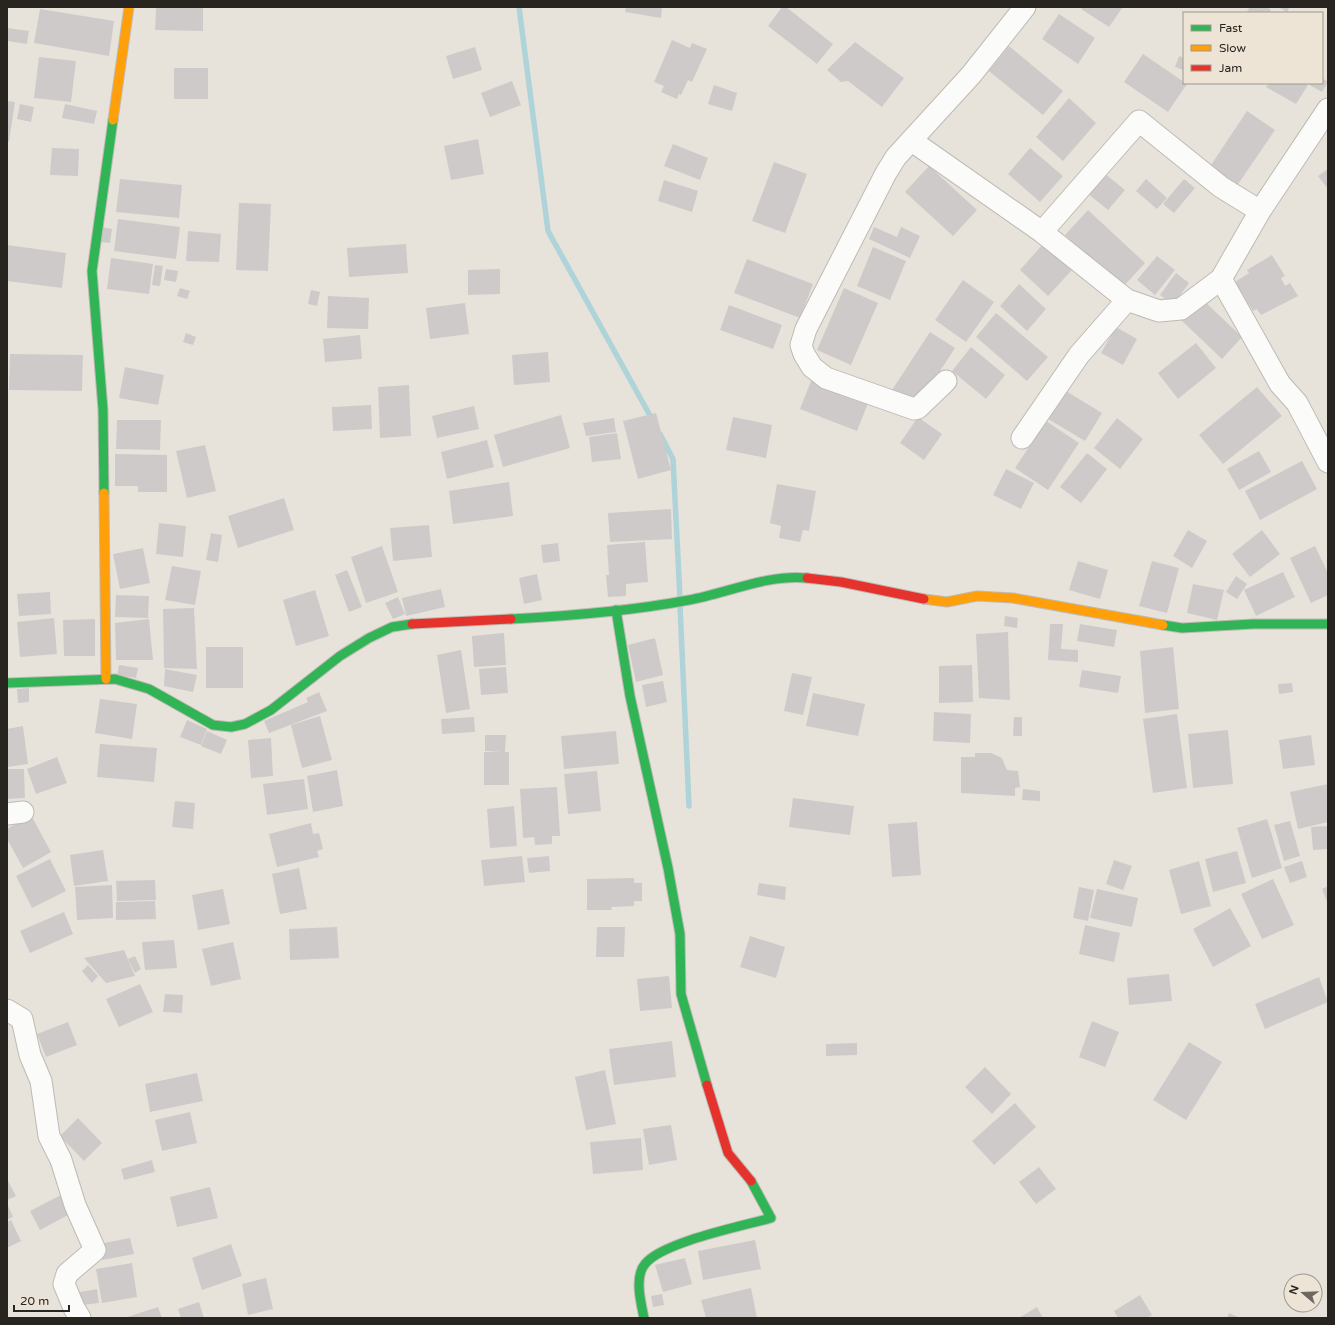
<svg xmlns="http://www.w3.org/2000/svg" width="1335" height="1325" viewBox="0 0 1335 1325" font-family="'Varela Round',sans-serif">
<rect width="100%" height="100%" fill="#e7e3db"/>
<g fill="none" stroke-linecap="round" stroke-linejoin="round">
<path stroke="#aed3d8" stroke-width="5.5" d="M519,7L548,231L653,421
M660,434L673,459L680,598
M680,606L689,806"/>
</g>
<path fill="#cecac9" d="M156,7H203V31L155,30Z
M626,7H662L661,18L625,12Z
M782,7H786L833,44L817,64L768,26Z
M1083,7H1123L1109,27L1081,9Z
M1250,7H1267L1271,10L1269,13H1250L1247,11Z
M1278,7H1290L1287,12Z
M40,9L114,21L109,56L34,43Z
M1059,14L1095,38L1078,64L1042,39Z
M7,28L29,31L27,44L7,41Z
M672,40L690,48L692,43L707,49L692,82L688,80L681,95L679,94L677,99L661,92L664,86L654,82Z
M855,42L904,78L882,107L848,81L841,82L827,70Z
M1009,46L1063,91L1043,115L989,71Z
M475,47L482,70L453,79L446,56Z
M1143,54L1187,84L1168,112L1124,82Z
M1179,56L1184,58V70L1175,67Z
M39,57L76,61L71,102L34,98Z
M174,68H208V99H174Z
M1322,78L1328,82L1322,92L1306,83H1322Z
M512,81L521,105L490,117L481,93Z
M1269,83H1304L1308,85L1296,104L1266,87Z
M714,85L737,93L732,111L708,104Z
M1069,98L1096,123L1063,161L1036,137Z
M7,101L15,102L9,142L7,141Z
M20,104L34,107L31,122L17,119Z
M65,104L97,111L94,124L62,118Z
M1247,111L1275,130L1236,187L1209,168Z
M478,139L484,174L451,180L444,146Z
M673,144L708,158L700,180L664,166Z
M52,148L79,149L78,176L50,175Z
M1030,148L1063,176L1040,202L1008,174Z
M774,162L807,174L785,233L752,221Z
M929,166L977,210L953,236L905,192Z
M1328,169V189L1318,176Z
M1104,173L1125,190L1108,210L1087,193Z
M120,179L182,185L179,218L116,212Z
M1146,179L1167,198L1157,209L1136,191Z
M1184,179L1195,188L1174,213L1163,204Z
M664,180L698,191L692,212L658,201Z
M239,203L271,204L268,271L236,270Z
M1088,210L1145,263L1122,288L1065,235Z
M118,219L180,227L176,259L114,251Z
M102,227L112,229L110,243L100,242Z
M874,227L897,237L901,227L920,236L910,258L869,239Z
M188,231L221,234L219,262L186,261Z
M406,244L408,273L349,277L347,248Z
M1043,244L1072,270L1048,296L1020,270Z
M7,245L66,253L62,288L7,281Z
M873,247L906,261L890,300L857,286Z
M1272,255L1285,276L1281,278L1285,286L1290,283L1298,296L1261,315L1257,309L1253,311L1235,282L1249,273L1247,270Z
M1157,256L1175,270L1155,295L1137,280Z
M111,258L153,264L149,294L107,289Z
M747,259L813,284L800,318L734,293Z
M155,265L163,266L160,286L152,285Z
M166,269L178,271L176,282L164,280Z
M500,269V294L468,295V270Z
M1176,273L1189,283L1173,305L1160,295Z
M963,280L994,302L966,342L935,320Z
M1019,284L1046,309L1027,331L1000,306Z
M180,288L190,291L187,299L177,296Z
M844,288L878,303L851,365L817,350Z
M311,290L320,292L317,306L308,304Z
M328,296L369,298L368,329L327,328Z
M1200,297L1242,337L1222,359L1180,319Z
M465,303L469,334L430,339L426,308Z
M729,305L782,325L773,349L720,330Z
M996,313L1048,357L1027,381L976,337Z
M1116,327L1137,339L1123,365L1101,353Z
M930,332L955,348L917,406L892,390Z
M186,333L196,337L193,345L183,342Z
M360,335L362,359L325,362L323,339Z
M1196,343L1216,368L1178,399L1158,373Z
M971,347L1005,375L986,399L952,371Z
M548,352L550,382L514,385L512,355Z
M10,354L83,355L82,391L9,390Z
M125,367L164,375L158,405L119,398Z
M813,376L870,398L857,431L800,409Z
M409,385L411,436L380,438L378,387Z
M1257,387L1282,416L1223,464L1199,435Z
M1061,388L1102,413L1085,441L1043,416Z
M371,405L372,429L333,431L332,407Z
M474,406L479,429L437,438L432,416Z
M656,413L671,470L638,479L623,421Z
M561,415L570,448L503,467L494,435Z
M733,417L772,425L766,458L726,450Z
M918,417L942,434L924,460L900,443Z
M614,418L616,432L586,436L583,423Z
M1117,418L1143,439L1120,469L1094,448Z
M117,420H161L160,450L116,449Z
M1046,421L1079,443L1048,490L1015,468Z
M617,433L621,459L592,462L589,437Z
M487,440L494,467L447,479L441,452Z
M205,445L216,491L187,498L176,451Z
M1259,451L1271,472L1239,490L1227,469Z
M1087,453L1107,469L1081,503L1060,487Z
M115,454L167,455V492H138V486H115Z
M1302,461L1317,489L1260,520L1245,491Z
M1006,469L1034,483L1021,509L993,495Z
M509,482L513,516L453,524L449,491Z
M777,484L816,491L809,531L803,530L800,542L779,538L781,526L770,523Z
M284,498L294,530L238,548L228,516Z
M671,509L672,539L610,542L608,513Z
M159,523L186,526L183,557L156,554Z
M429,525L432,557L393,561L390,528Z
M1188,530L1207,541L1192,568L1173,556Z
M1262,530L1280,554L1250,577L1232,554Z
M211,533L222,535L218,562L206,560Z
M645,542L648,582L626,584V596L608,597L606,575H609L607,545Z
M558,543L560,561L543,563L541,545Z
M382,546L398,592L366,603L351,557Z
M1315,546L1328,573V595L1311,603L1290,558Z
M143,548L150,583L120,589L113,554Z
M1078,561L1108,570L1100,599L1069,590Z
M1152,561L1179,568L1167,613L1139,606Z
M172,566L201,571L195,605L165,600Z
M347,570L362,607L349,612L335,575Z
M1283,572L1295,597L1256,616L1244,590Z
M537,574L542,600L524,604L519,578Z
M1236,576L1247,584L1237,599L1226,592Z
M1193,584L1224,590L1217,620L1187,613Z
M441,589L445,607L406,616L402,598Z
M315,590L329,636L296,646L283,600Z
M50,592L51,614L19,616L17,594Z
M116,595L149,596L148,618L115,617Z
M398,597L405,614L393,619L385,603Z
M194,608L197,669L164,668L163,609Z
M1005,616L1018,618L1017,628L1004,626Z
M54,618L57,654L20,657L17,622Z
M95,619V656H64L63,620Z
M149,619L153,660H116L115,623Z
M1050,624H1063L1061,649L1078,650V662L1048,660Z
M1080,624L1117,630L1114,647L1077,641Z
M1008,632L1010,700L979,698L976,634Z
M504,633L506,665L474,667L472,636Z
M655,638L663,675L636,682L628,645Z
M206,647H243V688H206Z
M1173,647L1179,709L1145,713L1140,651Z
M461,650L470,709L446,713L437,655Z
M119,665L138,668L136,678L117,675Z
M972,665L973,702L939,703V666Z
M506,667L508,693L481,695L479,669Z
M165,669L197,675L193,692L164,686Z
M1082,670L1121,676L1118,693L1079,687Z
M792,673L812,677L803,715L784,711Z
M663,681L667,702L646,707L642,685Z
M1292,683L1293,692L1279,694L1278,684Z
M29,688V702L18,703L17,689Z
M319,692L327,711L269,733L264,721L308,702L306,698Z
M813,693L865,704L858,736L806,726Z
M100,699L137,704L132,739L95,733Z
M934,712L971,714L970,743L933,741Z
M1177,714L1187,788L1153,793L1143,719Z
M320,716L332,760L302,768L291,725Z
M474,717L475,732L442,734L441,719Z
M1014,717H1022V736H1013Z
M187,720L207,729L201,745L180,737Z
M23,726L28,764L7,767V729Z
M1228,730L1233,784L1193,788L1188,734Z
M207,731L227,740L221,754L201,746Z
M616,731L619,764L564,769L561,736Z
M485,735H506L505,752H509V785H484V752H501L485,751Z
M1311,735L1315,765L1283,769L1279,740Z
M271,738L273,776L251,778L248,740Z
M100,744L157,748L154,782L97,777Z
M975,753H991L1002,758L1007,770L1018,771L1020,787L1015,788V796L961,793V757H975Z
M57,757L67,783L36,794L27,769Z
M7,769H24L25,798L7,799Z
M337,770L343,806L313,812L307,776Z
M597,771L601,811L568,814L564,774Z
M304,779L308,809L267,815L263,784Z
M1328,784V822L1298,829L1290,792Z
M557,787L560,836H552V844L535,845L534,837L523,838L520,789Z
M1023,789L1040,791V801L1022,800Z
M793,798L854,806L850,835L789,827Z
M175,801L195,803L193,829L172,827Z
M514,806L517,846L490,848L487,809Z
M31,815L51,852L23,868L7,839V829Z
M1267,819L1282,868L1252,878L1237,828Z
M1290,821L1300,856L1284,861L1274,825Z
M917,822L921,875L892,877L888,824Z
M311,823L313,834L319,833L323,849L317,851L319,857L277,867L269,834Z
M1328,826V849L1313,850L1311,827Z
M103,850L108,881L74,886L70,855Z
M1237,851L1246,883L1213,892L1205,859Z
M522,856L525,882L484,886L481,860Z
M549,856L550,871L529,873L527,858Z
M50,859L66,891L32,908L16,876Z
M1114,860L1132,866L1123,890L1106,884Z
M1199,861L1211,906L1181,914L1169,870Z
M1302,861L1307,877L1290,883L1284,867Z
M299,868L307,909L280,914L272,874Z
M634,878V883H642V901H634V906L611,907L612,910H587V879Z
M1273,879L1294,925L1262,939L1241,894Z
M155,880L156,900L117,901L116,881Z
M759,883L786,887L785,900L757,895Z
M112,885L113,918L77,920L75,887Z
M1328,886V904L1322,889Z
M1079,887L1094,890L1088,921L1073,918Z
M223,889L230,924L198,930L192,895Z
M1097,889L1138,898L1132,927L1090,918Z
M155,901L156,919L116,920V902Z
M1230,908L1251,946L1213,967L1193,929Z
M64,912L73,934L30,953L20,931Z
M1085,925L1120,933L1114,962L1079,954Z
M337,927L339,958L290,960L289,929Z
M597,927H625L624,957H596Z
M750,936L785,947L776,978L740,967Z
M174,940L177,968L145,970L142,942Z
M233,942L241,979L211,986L202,949Z
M124,950L135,976L106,983L84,958Z
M135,956L141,969L135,973L128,959Z
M88,965L98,976L92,983L82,971Z
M1169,974L1172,1001L1129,1005L1127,978Z
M669,976L672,1008L640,1011L637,979Z
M1319,977L1328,1002L1265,1029L1255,1004Z
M140,984L153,1012L119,1027L106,999Z
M165,994L183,995L182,1013L163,1012Z
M1092,1021L1119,1032L1105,1067L1079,1057Z
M68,1022L77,1045L46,1057L37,1034Z
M672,1041L676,1077L614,1085L609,1049Z
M1189,1042L1222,1062L1186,1120L1153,1100Z
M857,1043V1055L826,1056V1044Z
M985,1067L1011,1094L992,1114L965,1087Z
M605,1070L616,1124L586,1130L575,1077Z
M197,1073L203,1101L150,1112L145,1084Z
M1015,1103L1036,1127L994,1165L972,1141Z
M190,1112L197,1143L162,1151L155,1120Z
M78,1118L102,1143L84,1161L60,1136Z
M671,1125L677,1160L649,1165L643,1129Z
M641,1138L643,1170L593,1174L590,1142Z
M152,1160L155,1172L124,1180L121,1169Z
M1039,1167L1056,1189L1036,1204L1019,1182Z
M7,1179L16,1196L7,1200Z
M210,1187L218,1218L177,1227L170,1197Z
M61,1195L70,1214L40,1230L30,1211Z
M7,1203L13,1217L7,1220Z
M11,1220L21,1241L7,1248V1222Z
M130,1238L134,1254L102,1260L99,1244Z
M755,1240L761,1269L703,1280L698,1251Z
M231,1244L242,1276L202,1290L192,1258Z
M685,1258L692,1284L663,1292L655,1265Z
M132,1263L137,1297L102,1303L96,1269Z
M266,1278L273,1309L248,1315L242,1284Z
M751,1288L757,1318H706L701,1300Z
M97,1289L99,1303L82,1305L80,1292Z
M662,1294L664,1305L653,1307L651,1296Z
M1140,1295L1152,1315L1147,1318H1118L1114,1311Z
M199,1302L204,1318H181L178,1309Z
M158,1307L162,1318H124Z
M1037,1307L1043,1318H1019Z
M1229,1313L1240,1318H1227Z"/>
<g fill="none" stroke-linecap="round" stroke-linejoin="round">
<defs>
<path id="street" d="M912,141L1042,232L1127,300L1159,311L1181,309L1221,279L1260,211L1328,109
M1042,232L1139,121L1221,187L1260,211
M1221,279L1280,384L1297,403L1328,462
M946,381L918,408L914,409L826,378L812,367L804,354L801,345L806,329L886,173L896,157L971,75L1025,7
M1022,438L1079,355L1127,300
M7,814L23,812
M7,1010L22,1019L30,1055L41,1081L49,1136L61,1160L75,1205L95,1250L67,1274L64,1284L74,1308L80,1318"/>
<path id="fast" d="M104,493L103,410L92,271L113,120
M616,610L630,696L668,868L680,934L681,994L707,1085
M511,619C570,616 631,611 689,600C727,593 768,574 807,578
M1163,625L1182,628L1253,624H1328
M7,683L115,679L149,689L213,725L231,727L245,724L271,710L340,656L369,638L392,627L412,624
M644,1318C641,1303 634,1277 645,1264C662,1242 743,1226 771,1218L751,1181"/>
<path id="slow" d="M113,120L129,7
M104,493L106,679
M924,599L947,602L977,596L1013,598L1163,625"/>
<path id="jam" d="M807,578L841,582L924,599
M412,624L511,619
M707,1085L728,1153L751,1181"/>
</defs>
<use href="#street" stroke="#bebab4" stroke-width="23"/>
<use href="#fast" stroke="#bebab4" stroke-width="11"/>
<use href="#slow" stroke="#bebab4" stroke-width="11"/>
<use href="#jam" stroke="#bebab4" stroke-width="11"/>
<use href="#street" stroke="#fbfbfa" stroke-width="21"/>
<use href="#fast" stroke="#30b455" stroke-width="9"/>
<use href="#slow" stroke="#ff9f0a" stroke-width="9"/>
<use href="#jam" stroke="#e5322d" stroke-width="9"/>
</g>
<rect width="1335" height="1325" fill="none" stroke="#282520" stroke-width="16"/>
<rect x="1183" y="12" width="140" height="72" fill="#ede4d5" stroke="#9e988d"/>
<rect x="1191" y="25" width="20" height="6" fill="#30b455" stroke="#9e988d"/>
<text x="1219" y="32" font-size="12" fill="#282520">Fast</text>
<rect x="1191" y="45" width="20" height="6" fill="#ff9f0a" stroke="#9e988d"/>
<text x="1219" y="52" font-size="12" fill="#282520">Slow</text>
<rect x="1191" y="65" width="20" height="6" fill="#e5322d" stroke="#9e988d"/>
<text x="1219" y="72" font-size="12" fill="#282520">Jam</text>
<g transform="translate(1303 1293) rotate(289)"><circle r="19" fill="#ede4d5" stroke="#9e988d"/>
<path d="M0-3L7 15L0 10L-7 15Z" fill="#6b6861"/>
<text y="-6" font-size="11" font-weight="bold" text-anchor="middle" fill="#282520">N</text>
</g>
<path d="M14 1305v6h55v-6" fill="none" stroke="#282520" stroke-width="2"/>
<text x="20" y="1305" font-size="12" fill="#282520" stroke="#ede4d5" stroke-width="3" paint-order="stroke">20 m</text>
</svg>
